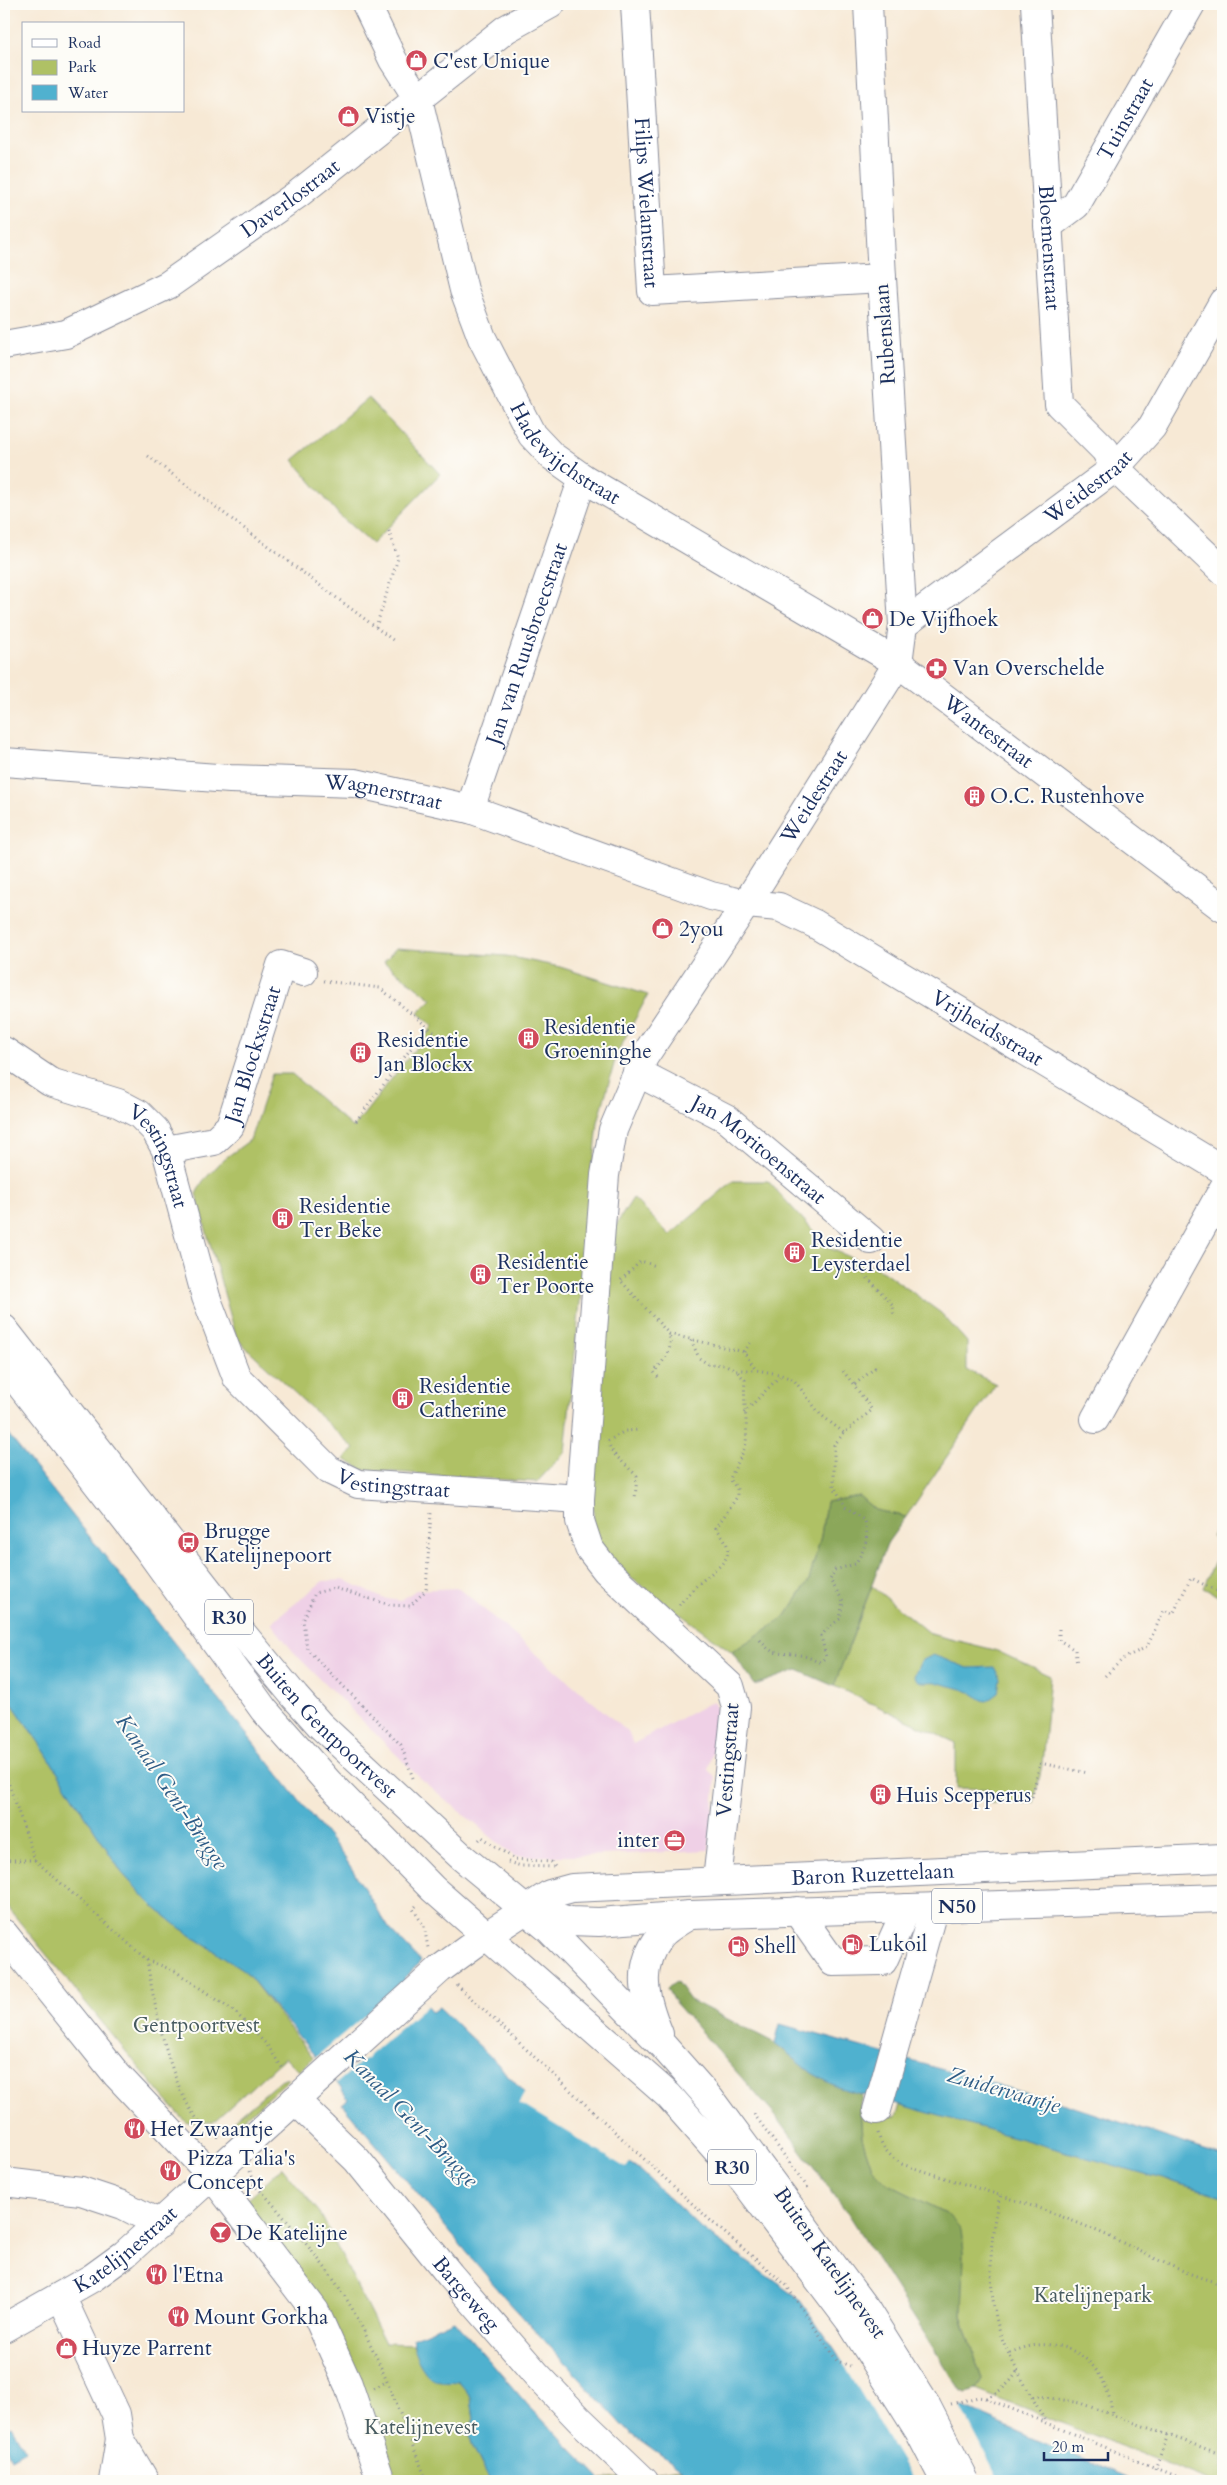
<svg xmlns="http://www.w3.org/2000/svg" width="1227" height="2485" viewBox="0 0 1227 2485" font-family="Cardo,serif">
<rect width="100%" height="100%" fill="#fdfcf7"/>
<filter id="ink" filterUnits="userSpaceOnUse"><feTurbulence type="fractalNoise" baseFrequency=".02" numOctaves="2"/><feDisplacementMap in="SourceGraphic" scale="10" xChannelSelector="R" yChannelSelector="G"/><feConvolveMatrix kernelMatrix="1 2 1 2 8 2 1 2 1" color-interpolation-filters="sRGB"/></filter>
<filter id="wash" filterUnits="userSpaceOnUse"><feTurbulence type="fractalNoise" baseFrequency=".0096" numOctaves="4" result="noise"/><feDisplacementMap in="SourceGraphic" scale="20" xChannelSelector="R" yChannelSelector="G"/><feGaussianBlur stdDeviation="1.12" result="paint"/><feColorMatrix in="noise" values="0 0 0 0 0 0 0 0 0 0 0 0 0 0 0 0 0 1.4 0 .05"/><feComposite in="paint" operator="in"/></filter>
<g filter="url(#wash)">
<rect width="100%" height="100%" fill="#f7e9d5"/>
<path fill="#efd0e6" d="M345,1580L382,1598L400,1601L416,1590L459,1588L628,1732L633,1744L713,1701L719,1715L715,1743L708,1770L716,1777L709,1850L583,1856H514L423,1781L295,1654L271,1623L323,1581Z"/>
<path fill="#afc165" stroke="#657862" d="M368,398L440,474L372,544L340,516L293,460Z
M396,948L506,956L560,967L648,995L617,1053L598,1122L565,1452L537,1482L363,1470L344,1459L355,1449L237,1339L196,1194L203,1181L224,1159L250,1140L272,1074H292L353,1128L433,1026L418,1013L432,999L384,962Z
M733,1181H768L829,1248L883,1271L941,1313L967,1342V1370L996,1384L906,1517L875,1510L859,1496L826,1502L821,1536L809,1581L785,1617L732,1652L631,1578L594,1541L593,1492L612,1231L633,1198L670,1235Z
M1223,1515V1544L1212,1537Z
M1223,1544V1598L1203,1588Z
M872,1586L930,1634L995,1650L1050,1676L1042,1765L1034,1803H989V1789L956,1788V1743L834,1686Z
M4,1692L38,1741L122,1873L152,1905L180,1928L245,1971L313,2058L299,2071L285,2057L213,2122L187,2123L165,2099L4,1903Z
M282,2079H289L234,2127V2120Z
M900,2104L1223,2196V2481H1211L976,2390L982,2380L962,2316L964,2252L946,2213L888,2184L872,2168L862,2138L860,2107L896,2117Z
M282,2167L320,2213L385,2343L412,2344C427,2376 422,2378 459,2382L471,2396L474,2419L469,2430L472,2445L490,2481H386L368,2416L243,2203Z
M680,2469L698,2481H602V2479Z"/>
<path fill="#8ba75a" stroke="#536b5c" d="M859,1496L875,1510L906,1517L888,1542L834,1686L797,1670L755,1685L732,1652L785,1617L809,1581L821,1536L826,1502Z
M677,1982L690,2000L775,2043L812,2073L837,2087L862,2094L860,2107L862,2138L872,2168L888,2184L946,2213L961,2229L964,2252L962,2316L982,2380L976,2390L966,2393L961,2391L846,2211L779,2120L673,2000L667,1988Z"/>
<path fill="#50b1cf" stroke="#367096" d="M4,1429L345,1858L389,1928L421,1962L404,1978L432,2012L439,2007L495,2061L527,2096L640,2170L703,2230L799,2299L840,2358L938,2396L1044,2443L1137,2481H698L630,2433L507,2300L342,2104L348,2099L337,2083L245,1971L180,1928L152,1905L122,1873L38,1741L4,1692Z
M933,1655L968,1668L994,1667L1000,1678L998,1693L987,1701C980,1701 977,1695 970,1692C961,1688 949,1686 939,1683C929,1679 921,1687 914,1676L921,1661Z
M780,2024L1068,2105L1223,2156V2196L837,2087L812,2073L775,2043Z
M454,2320L527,2404L602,2481H490L472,2445L469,2430L474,2419L471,2397L459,2382C452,2381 442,2382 435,2380C424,2376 410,2349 413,2338Z
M11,2426L25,2450L11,2458L4,2444V2430Z"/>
<path fill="#f7e9d5" d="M406,1980L427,2005L337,2083L315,2058Z
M525,2092L631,2161L626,2168L519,2103Z
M827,2336L842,2356L958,2401L999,2481H913Z"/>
</g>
<g filter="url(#ink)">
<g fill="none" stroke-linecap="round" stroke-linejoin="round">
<defs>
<g id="minor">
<path id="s1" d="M366,4L393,60L418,99L464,290L482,338L532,435L552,456L583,478L898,663L1223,908"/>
<path id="s2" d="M635,4L652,291L882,278"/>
<path id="s3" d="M1035,4L1059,404L1105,450L1115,468L1223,571"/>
<path id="s4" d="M1048,226L1076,205L1191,4"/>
<path id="s5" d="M4,345L66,334L168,285L298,194L506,29L551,4"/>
<path id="s6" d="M903,625L1115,468L1152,427L1223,302"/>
<path id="s7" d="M4,762L230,779L355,783L470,809L711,896L746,904L779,907L815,924L1223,1170"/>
<path id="s8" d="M470,809L583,478"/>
<path id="s9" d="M4,1051L50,1082L118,1103L139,1114L155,1130L166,1150L206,1297L237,1378L329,1470L358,1484L580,1499"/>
<path id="s10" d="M637,1072L726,1118L871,1240"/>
<path id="s11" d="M166,1150L214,1141L230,1126L281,965L303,972"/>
<path d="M1095,1419L1223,1189"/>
<path id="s12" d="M717,1881L736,1707L730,1686L606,1570L589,1548L580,1521V1499L605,1175L613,1130L644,1057L746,904L898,663L903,625L882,278L868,4"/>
<path d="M797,1911L833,1962L883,1961L907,1908"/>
<path d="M4,1934L117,2075L212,2176L315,2311L348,2384L381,2481"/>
<path id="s13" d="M295,2100L357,2160L450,2275L536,2374L579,2419L644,2481"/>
<path d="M877,2110L934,1907"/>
<path d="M4,2182L81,2191L123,2205L160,2224"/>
<path d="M61,2296L116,2414L120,2439L145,2481"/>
<path id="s14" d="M4,2328L92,2278L125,2254L440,1969L487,1935"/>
<path d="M113,2481L120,2439"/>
</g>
<g id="major">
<path id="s15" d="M4,1329L237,1627L295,1697L320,1725L463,1858L549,1929L664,2047L710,2099L866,2310"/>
<path d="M4,1364L148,1549L264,1710L328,1782L433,1889L669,2096L745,2182L850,2321"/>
<path d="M532,1910L570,1921L599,1922L690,1915L1223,1898"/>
<path id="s16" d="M487,1935L550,1894L572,1888L1223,1858"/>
<path d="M659,2034C646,2002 635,1969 659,1938C665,1929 680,1921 690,1915"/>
</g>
</defs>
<use href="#minor" stroke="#898c9a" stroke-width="30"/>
<use href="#major" stroke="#898c9a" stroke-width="30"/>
<path stroke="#898c9a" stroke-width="3" stroke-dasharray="1 4" stroke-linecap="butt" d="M148,456L394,641
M376,627L398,558L388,528
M324,981L380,988L451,1046L462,1040
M356,1121L428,1026
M864,1274L893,1305L894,1317
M621,1280L641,1261L656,1266
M622,1282L669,1334L744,1352L756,1370L779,1374L794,1380L820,1414L844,1433L872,1410L854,1385L875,1368L877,1371
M4,1298L10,1305
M691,1340L699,1358L708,1364L726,1365L736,1370H756
M744,1352L751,1342
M843,1371L854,1385
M658,1377L654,1372C663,1361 674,1350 669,1335
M744,1413L781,1375
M608,1441L625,1431L640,1430
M610,1446L613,1453L637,1476L635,1499
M679,1605C686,1597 694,1587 703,1580C725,1562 739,1554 716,1528L737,1497V1489L730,1479C733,1471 746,1448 746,1443C748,1423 743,1403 745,1380L736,1370
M1059,1629V1640L1075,1650L1077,1665
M760,1640C775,1660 783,1650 804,1656C810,1657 814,1661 820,1662L826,1657L821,1636L829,1627L840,1619L843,1601L830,1580L835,1570L855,1564C865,1549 869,1539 865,1521L846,1507L834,1487V1445L844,1433
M1105,1676L1124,1658L1147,1647L1164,1610L1173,1614L1191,1578L1223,1594
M4,1770L35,1860L147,1960L175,1971L235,2012L267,2045L283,2069
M413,1778L401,1745L307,1649L303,1621L315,1593L335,1588L390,1605L410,1606L426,1590L431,1513
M1032,1797L1040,1763L1088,1773
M479,1840L482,1837L514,1859L551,1862L556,1868
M4,1860H35
M508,1862L521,1866L553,1867
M416,1906L413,1909L424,1926L428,1948
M147,1960C153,2001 171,2090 199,2121C204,2127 213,2132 220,2138
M457,1985L712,2222L786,2285L837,2361L850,2366
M754,2114L808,2188
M878,2133C882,2148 889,2156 902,2164C964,2185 1029,2202 1090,2228C1136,2247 1174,2272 1223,2284
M250,2171L255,2184
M248,2182C264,2190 276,2209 288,2222C312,2251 337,2280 355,2314C384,2367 404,2426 427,2481
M1000,2196C988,2237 987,2301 1003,2341C1015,2369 1032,2396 1046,2423
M1010,2353C1061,2329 1108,2359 1112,2415
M374,2388L386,2382
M1033,2397L1038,2396L1080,2403L1223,2455
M986,2398C1000,2392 1010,2384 1018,2370
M951,2404L978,2397L985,2398L1188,2481
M1155,2469L1168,2435"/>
<use href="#minor" stroke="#fff" stroke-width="28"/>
<use href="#major" stroke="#fff" stroke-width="28"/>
<defs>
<path id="major-bridge" d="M866,2310L927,2407L965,2481
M850,2321L919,2431L945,2481"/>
</defs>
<use href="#major-bridge" stroke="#898c9a" stroke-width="30" stroke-linecap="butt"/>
<use href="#major-bridge" stroke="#fff" stroke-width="28"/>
</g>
</g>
<defs>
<symbol id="shop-disc" viewBox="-11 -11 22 22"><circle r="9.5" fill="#d1495b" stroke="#fdfcf7"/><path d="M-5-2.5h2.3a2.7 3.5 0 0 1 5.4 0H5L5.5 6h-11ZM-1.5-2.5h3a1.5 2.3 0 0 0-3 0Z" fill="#fff"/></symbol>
<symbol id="pharmacy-disc" viewBox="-11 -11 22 22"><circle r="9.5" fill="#d1495b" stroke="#fdfcf7"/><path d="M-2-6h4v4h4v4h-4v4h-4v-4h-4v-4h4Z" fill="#fff"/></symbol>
<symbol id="building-disc" viewBox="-11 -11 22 22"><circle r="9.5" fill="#d1495b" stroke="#fdfcf7"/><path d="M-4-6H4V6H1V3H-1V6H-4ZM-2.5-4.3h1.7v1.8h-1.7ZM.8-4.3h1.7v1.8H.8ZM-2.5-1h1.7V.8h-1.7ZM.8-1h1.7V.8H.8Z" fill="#fff"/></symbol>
<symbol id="bus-disc" viewBox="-11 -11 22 22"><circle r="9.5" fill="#d1495b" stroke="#fdfcf7"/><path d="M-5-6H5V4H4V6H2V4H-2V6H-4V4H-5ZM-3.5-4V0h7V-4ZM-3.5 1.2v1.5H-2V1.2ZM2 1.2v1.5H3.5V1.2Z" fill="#fff"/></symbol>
<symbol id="office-disc" viewBox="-11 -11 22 22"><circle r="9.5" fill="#d1495b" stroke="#fdfcf7"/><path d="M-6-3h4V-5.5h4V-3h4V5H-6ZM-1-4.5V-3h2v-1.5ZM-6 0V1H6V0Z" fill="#fff"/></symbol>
<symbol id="fuel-disc" viewBox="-11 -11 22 22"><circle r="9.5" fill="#d1495b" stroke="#fdfcf7"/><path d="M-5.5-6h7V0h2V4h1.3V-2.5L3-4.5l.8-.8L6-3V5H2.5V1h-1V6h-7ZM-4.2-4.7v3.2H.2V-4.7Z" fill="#fff"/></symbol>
<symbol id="restaurant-disc" viewBox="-11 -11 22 22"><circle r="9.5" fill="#d1495b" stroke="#fdfcf7"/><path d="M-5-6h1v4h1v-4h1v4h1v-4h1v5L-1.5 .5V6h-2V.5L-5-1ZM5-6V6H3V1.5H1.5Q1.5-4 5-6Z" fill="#fff"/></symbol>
<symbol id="bar-disc" viewBox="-11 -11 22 22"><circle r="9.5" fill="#d1495b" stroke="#fdfcf7"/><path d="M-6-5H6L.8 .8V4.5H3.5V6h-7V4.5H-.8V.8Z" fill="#fff"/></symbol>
</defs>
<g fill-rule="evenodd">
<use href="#shop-disc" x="404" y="48" width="25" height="25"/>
<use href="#shop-disc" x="336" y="104" width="25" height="25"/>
<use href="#shop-disc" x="860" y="606" width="25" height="25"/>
<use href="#pharmacy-disc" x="924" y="656" width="25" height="25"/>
<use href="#building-disc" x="962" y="784" width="25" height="25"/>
<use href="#shop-disc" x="650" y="916" width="25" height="25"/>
<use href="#building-disc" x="516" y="1026" width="25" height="25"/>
<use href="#building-disc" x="348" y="1040" width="25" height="25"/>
<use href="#building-disc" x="270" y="1206" width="25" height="25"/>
<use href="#building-disc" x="782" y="1240" width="25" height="25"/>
<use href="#building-disc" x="468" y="1262" width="25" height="25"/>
<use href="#building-disc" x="390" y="1386" width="25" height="25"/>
<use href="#bus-disc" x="176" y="1530" width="25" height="25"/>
<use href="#building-disc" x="868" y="1782" width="25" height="25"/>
<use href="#office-disc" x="662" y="1828" width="25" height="25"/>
<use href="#fuel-disc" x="840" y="1932" width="25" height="25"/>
<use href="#fuel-disc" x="726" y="1934" width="25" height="25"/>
<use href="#restaurant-disc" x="122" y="2116" width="25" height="25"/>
<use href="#restaurant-disc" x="158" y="2158" width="25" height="25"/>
<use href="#bar-disc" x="208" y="2220" width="25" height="25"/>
<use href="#restaurant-disc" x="144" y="2262" width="25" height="25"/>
<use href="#restaurant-disc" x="166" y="2304" width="25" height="25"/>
<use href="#shop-disc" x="54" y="2336" width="25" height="25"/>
</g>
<g text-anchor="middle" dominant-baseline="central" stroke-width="4" stroke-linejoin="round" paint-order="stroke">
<g fill="#fdfcf7" stroke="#5f6c8c" stroke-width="1">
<rect x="205" y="1599.5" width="48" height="35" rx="4"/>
<rect x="932" y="1888.5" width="50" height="35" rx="4"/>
<rect x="708" y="2149.5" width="48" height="35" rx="4"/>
</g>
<g font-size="20" font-weight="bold" fill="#1b2f5e">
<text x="229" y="1617">R30</text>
<text x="957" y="1906">N50</text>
<text x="732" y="2167">R30</text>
</g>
<g font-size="21" fill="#1b2f5e" stroke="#fdfcf7" text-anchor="start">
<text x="433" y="61">C'est Unique</text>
<text x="365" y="116">Vistje</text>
<text x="889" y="619">De Vijfhoek</text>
<text x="953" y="668">Van Overschelde</text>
<text x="990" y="796">O.C. Rustenhove</text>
<text x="679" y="929">2you</text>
<text x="544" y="1027">Residentie<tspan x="544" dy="24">Groeninghe</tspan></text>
<text x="377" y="1040">Residentie<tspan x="377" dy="24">Jan Blockx</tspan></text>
<text x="299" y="1206">Residentie<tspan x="299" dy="24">Ter Beke</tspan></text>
<text x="811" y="1240">Residentie<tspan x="811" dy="24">Leysterdael</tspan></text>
<text x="497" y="1262">Residentie<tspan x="497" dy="24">Ter Poorte</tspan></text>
<text x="419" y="1386">Residentie<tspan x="419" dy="24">Catherine</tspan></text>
<text x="204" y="1531">Brugge<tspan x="204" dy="24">Katelijnepoort</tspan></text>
<text x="896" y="1795">Huis Scepperus</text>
<text x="659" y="1840" text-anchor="end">inter</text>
<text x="869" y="1944">Lukoil</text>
<text x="754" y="1946">Shell</text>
<text x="150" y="2129">Het Zwaantje</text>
<text x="187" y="2158">Pizza Talia's<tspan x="187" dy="24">Concept</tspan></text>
<text x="236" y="2233">De Katelijne</text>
<text x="173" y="2275">l'Etna</text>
<text x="194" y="2317">Mount Gorkha</text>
<text x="82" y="2348">Huyze Parrent</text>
</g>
<g font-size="21" fill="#1b2f5e" stroke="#fdfcf7">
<text stroke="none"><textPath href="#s4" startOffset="134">Tuinstraat</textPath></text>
<text stroke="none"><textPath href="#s5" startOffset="326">Daverlostraat</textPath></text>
<text stroke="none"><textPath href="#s2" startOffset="199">Filips Wielantstraat</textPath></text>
<text stroke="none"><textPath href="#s3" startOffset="244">Bloemenstraat</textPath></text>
<text transform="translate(885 334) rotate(-94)">Rubenslaan</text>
<text stroke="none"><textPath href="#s1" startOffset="502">Hadewijchstraat</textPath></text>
<text stroke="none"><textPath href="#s6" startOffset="231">Weidestraat</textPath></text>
<text stroke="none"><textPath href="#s8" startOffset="175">Jan van Ruusbroecstraat</textPath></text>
<text stroke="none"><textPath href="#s1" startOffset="1011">Wantestraat</textPath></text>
<text stroke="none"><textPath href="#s7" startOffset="381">Wagnerstraat</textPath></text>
<text stroke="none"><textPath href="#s12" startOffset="1206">Weidestraat</textPath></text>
<text stroke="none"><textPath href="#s7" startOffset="1036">Vrijheidsstraat</textPath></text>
<text stroke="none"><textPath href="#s11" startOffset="146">Jan Blockxstraat</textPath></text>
<text stroke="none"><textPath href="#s10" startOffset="145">Jan Moritoenstraat</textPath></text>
<text stroke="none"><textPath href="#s9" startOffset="198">Vestingstraat</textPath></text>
<text stroke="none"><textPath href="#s9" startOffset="632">Vestingstraat</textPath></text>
<text stroke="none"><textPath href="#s15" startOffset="512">Buiten Gentpoortvest</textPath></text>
<text transform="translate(728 1760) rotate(-86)">Vestingstraat</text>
<text stroke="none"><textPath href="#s16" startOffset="399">Baron Ruzettelaan</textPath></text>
<text stroke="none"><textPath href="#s14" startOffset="145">Katelijnestraat</textPath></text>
<text transform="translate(830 2263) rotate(55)">Buiten Katelijnevest</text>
<text stroke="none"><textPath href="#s13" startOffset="259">Bargeweg</textPath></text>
</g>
<g font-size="21" fill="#475b60" stroke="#fdfcf7">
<text x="196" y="2025">Gentpoortvest</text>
<text x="1093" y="2295">Katelijnepark</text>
<text x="421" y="2427">Katelijnevest</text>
</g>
<g font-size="22" font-style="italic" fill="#2e5c86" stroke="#fdfcf7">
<text transform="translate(172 1792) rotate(56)">Kanaal Gent-Brugge</text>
<text transform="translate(1004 2090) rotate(16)">Zuidervaartje</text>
<text transform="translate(411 2118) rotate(46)">Kanaal Gent-Brugge</text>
</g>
</g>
<rect width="1227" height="2485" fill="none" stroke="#fdfcf7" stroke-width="20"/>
<rect x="22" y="22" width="162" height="90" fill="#fdfcf7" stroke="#a3aaba"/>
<rect x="32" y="39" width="25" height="8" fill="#ffffff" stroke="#a3aaba"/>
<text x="68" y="48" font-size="15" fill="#1b2f5e">Road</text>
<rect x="32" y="60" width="25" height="15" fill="#afc165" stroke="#a3aaba"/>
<text x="68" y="72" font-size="15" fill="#1b2f5e">Park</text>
<rect x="32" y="85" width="25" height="15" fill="#50b1cf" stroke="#a3aaba"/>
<text x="68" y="98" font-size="15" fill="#1b2f5e">Water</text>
<path d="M1044 2452v8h64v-8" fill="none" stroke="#1b2f5e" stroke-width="2.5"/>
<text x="1052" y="2452" font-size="15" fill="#1b2f5e" stroke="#fdfcf7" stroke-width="4" paint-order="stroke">20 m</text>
</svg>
